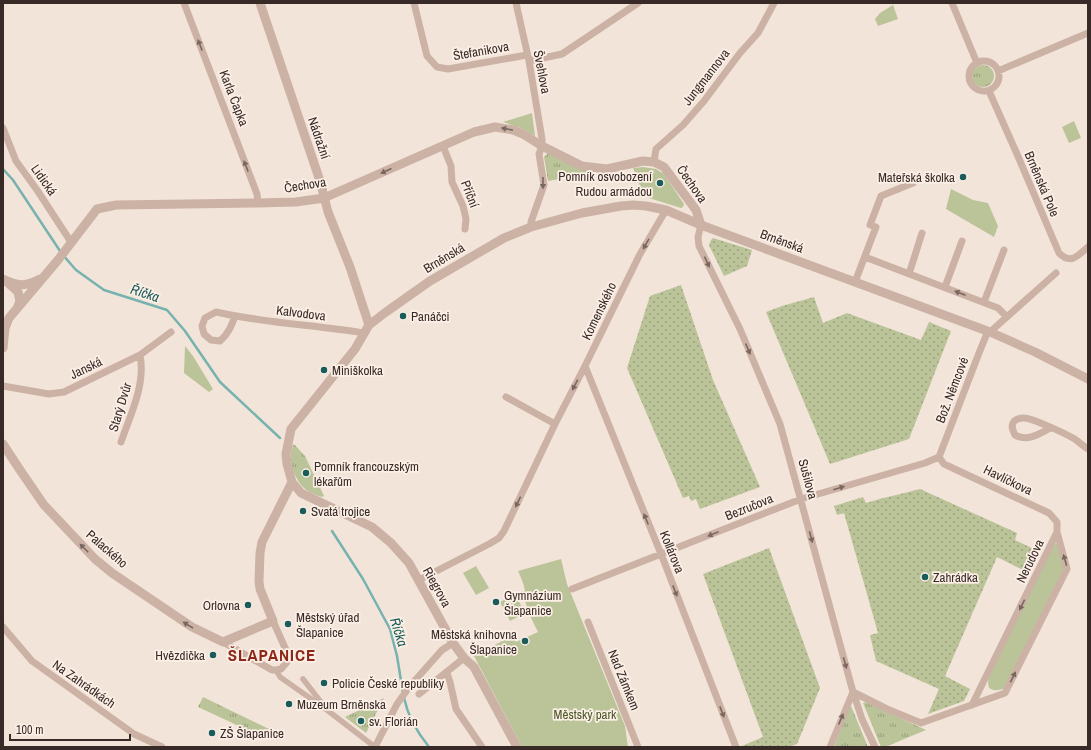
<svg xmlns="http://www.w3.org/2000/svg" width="1091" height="750" viewBox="0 0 1091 750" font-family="'Archivo Narrow',sans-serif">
<defs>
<pattern id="grass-tufts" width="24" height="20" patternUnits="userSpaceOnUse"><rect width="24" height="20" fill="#bac498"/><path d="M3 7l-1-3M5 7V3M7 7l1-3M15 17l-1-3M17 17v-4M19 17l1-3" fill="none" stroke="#989f7c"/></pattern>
<pattern id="garden-dots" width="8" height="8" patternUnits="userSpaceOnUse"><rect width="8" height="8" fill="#bac498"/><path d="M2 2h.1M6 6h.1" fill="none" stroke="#989f7c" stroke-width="1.8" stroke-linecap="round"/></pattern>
</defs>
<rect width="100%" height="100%" fill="#f3e4da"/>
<path fill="url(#grass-tufts)" d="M972 76a11 11 0 1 1 22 0a11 11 0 1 1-22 0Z
M548,153L587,170L589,174L548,181L544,157Z
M294,444L305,456L324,496L322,497C315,495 307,492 302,486C294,477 286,455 294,444Z
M203,697L269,729C266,734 263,735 258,735L198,707Z
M384,698L366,733L345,717Z
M866,702L926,730L885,747H881L863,703Z
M851,706L868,747H834L849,707Z"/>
<path fill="#bac498" d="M893,5L898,19L878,26L875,19L880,13Z
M532,113L535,136L521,128L503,122Z
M1074,121L1081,138L1069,143L1062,127Z
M643,167L656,169L664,174L684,204L683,207L681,208L649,198L644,196L633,168Z
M951,189L973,200L988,203L998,226L994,237L946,209Z
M185,346L193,356L213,389L209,392L184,373Z
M1055,543L1058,544L1064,571L1006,688C1000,690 995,692 989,688L988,683L989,675Z
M561,559L567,584L625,726L628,747H522L474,656L512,636L516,642L538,632L529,614L524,597L521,592L525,591C524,584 521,578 518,571Z
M476,566L489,588L476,595L463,573Z
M515,594L525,613L510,621L500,602Z"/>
<path fill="url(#garden-dots)" d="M713,238L752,250L747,266L724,276L709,245L711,240Z
M681,285L713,380L760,487L700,509L696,499L691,501L689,496L683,498L627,368L650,296Z
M814,297L823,323L847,313L921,340L929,322L951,331L909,439L830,464L766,312L782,306Z
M920,489L1017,533L1015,540L1038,551L1027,572L997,557L945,676L970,689L964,701L928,714L939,689L876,661L870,635L878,633L844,513L837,515L834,506L863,497L866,503C884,497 902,494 920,489Z
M769,548L820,688L797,744L789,747H742V746L763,737L703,574Z"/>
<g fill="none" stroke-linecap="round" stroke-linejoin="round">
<path stroke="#76b3af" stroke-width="2.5" d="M3,169L13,180L62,254L76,270L104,290L167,310L185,331L220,382L280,438
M332,531L363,579L390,629L397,656L403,693
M404,698C408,717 417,732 429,747"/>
<path stroke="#ccb2a5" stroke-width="5.5" d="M276,670L280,677L327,710L375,747
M303,679L324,706"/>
<path stroke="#ccb2a5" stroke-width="7" d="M184,3L257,194L258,203
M414,3L427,56L437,67L448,69L527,55
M516,3L529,61L542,139V146L539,154L544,185L531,222V227
M952,3L977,63
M969 76a15 15 0 1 1 30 0a15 15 0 1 1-30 0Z
M529,61L562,54L638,3
M998,71L1088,33
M989,91L1017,154L1059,253C1071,265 1077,256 1088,247
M3,128L16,161L37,190L71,242
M443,146L451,166L452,182L463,206L466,219L465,229
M654,162L656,149L683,125L704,101L740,53L758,33L774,3
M701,225L698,237L699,246L740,329L780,424L853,692L862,719L875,747
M865,257L998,308L1007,317
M909,274L922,233
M855,282L876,227L870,225L881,196L913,183
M945,287L962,241
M984,302L1004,250
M235,316C231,327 228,334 220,341L211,340L204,334L202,326L205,318L216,312C264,323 315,325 364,333
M990,332L1056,273
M585,366L663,559L736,747
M3,386L49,394L64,392L140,355L171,332
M506,397L555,424
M1050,428C1040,434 1026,442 1015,435C1013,431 1011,427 1013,423C1015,419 1019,418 1024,418C1032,418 1064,433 1073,438C1078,441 1083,446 1088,449
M121,442C130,416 146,384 140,355
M939,457L979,353L988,331
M419,580L489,544L499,538L504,531L555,424L585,366L640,254L666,210
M572,589L801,499L925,463L939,457
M588,622L638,747
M3,627L32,661L134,734L162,747
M223,642L272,670H276L281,669L287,662L288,660L286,650L273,621
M447,673L450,682L456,709L482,747
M419,694L464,658
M972,705L1057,532
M375,747L397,704L410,686L442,650L453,643
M830,747L853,692L887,709L921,723L1005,693L1067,569L1057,532V522L1049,513L944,464L939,457"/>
<path stroke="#ccb2a5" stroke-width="9" d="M260,3L320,181L328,212L350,267L369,325
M3,279C17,286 26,287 40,279
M8,283L18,292L20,301L18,306
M3,348L5,328L9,318L58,260L97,209L116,205L258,203L296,202L324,198L474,132L495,127L513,130L523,134L542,146L582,166L607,169L643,161L654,162L664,167L696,210L701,225
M3,444L20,470L44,505L95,559L112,573L192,627L223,642L273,621L260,589L259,581L260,553L262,542L292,482L287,464L286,454L291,429L355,349L369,325L386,312L430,281L504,238L531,227L582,213L621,206L633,205L646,206L666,210L701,225L990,332L1035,352L1088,379
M292,482L301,493L372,527L391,543L409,563L453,643L464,658L474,667L517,747"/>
</g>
<defs><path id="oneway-solid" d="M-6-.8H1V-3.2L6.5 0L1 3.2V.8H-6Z"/></defs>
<g fill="#7a6760">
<use href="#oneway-solid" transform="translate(200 45) rotate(-111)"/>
<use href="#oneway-solid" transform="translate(507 129) rotate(-169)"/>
<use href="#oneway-solid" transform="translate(246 166) rotate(-111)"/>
<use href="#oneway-solid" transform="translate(386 171) rotate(156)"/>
<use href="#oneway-solid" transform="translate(543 183) rotate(90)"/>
<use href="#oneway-solid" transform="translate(646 244) rotate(120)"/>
<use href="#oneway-solid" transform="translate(707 262) rotate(65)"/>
<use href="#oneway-solid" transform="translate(960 293) rotate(-159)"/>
<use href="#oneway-solid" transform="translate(748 349) rotate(67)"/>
<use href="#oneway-solid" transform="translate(575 385) rotate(117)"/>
<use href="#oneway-solid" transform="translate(839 488) rotate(-17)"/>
<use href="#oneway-solid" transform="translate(518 502) rotate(116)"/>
<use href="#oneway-solid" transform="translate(646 519) rotate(-112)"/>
<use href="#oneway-solid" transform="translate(713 534) rotate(158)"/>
<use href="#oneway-solid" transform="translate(811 537) rotate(75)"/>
<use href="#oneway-solid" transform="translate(84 548) rotate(-135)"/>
<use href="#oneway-solid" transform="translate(1065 560) rotate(-106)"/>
<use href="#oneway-solid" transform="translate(675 591) rotate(69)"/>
<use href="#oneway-solid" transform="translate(1022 605) rotate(116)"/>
<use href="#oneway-solid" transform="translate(188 625) rotate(-148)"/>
<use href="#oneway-solid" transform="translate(845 663) rotate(75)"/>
<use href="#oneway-solid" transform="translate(1013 677) rotate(-64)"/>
<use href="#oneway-solid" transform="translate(722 712) rotate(69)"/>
<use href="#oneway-solid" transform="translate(841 719) rotate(-67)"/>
</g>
<g fill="#195c59" stroke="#fbefe6" stroke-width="1.5">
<circle cx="963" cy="177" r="4"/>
<circle cx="660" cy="183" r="4"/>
<circle cx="403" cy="316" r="4"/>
<circle cx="324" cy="370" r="4"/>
<circle cx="306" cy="473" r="4"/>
<circle cx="303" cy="511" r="4"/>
<circle cx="925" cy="577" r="4"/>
<circle cx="496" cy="602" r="4"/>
<circle cx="248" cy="605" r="4"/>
<circle cx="288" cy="624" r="4"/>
<circle cx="525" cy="641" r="4"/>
<circle cx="213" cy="655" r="4"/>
<circle cx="324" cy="683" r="4"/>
<circle cx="289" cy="704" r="4"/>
<circle cx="361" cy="721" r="4"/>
<circle cx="212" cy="733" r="4"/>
</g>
<g text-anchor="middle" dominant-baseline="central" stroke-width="3.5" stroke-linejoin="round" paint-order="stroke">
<g font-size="13" fill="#372a27" stroke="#fbefe6">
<text transform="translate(481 51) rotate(-10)">Štefanikova</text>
<text transform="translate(542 72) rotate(79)">Švehlova</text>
<text transform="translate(706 77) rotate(-52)">Jungmannova</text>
<text transform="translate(234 98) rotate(69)">Karla Čapka</text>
<text transform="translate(319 138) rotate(71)">Nádražní</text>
<text transform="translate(44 180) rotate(55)">Lidická</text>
<text transform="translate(692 184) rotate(55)">Čechova</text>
<text transform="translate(1042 184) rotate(67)">Brněnská Pole</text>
<text transform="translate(305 185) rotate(-9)">Čechova</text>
<text transform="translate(470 194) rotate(69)">Příční</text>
<text transform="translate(782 241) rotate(20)">Brněnská</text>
<text transform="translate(444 258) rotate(-31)">Brněnská</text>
<text transform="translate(599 311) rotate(-64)">Komenského</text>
<text transform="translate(301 313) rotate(7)">Kalvodova</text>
<text transform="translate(86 368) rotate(-26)">Janská</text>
<text transform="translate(952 390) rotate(-69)">Bož. Němcové</text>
<text transform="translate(120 407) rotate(-73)">Starý Dvůr</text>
<text transform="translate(808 479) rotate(75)">Sušilova</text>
<text transform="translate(1008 480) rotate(26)">Havlíčkova</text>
<text transform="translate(749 507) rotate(-22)">Bezručova</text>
<text transform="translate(107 549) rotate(41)">Palackého</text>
<text transform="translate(672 552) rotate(68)">Kollárova</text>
<text transform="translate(1030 561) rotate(-64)">Nerudova</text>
<text transform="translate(437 587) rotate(61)">Riegrova</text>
<text transform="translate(624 680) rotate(68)">Nad Zámkem</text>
<text transform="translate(84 684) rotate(35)">Na Zahrádkách</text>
</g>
<g font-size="13" fill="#372a27" stroke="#fbefe6" text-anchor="start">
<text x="652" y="176" text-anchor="end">Pomník osvobození<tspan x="652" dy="15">Rudou armádou</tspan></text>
<text x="955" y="177" text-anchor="end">Mateřská školka</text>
<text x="411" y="316">Panáčci</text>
<text x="332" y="370">Miniškolka</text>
<text x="314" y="466">Pomník francouzským<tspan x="314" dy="15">lékařům</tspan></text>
<text x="311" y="511">Svatá trojice</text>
<text x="933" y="577">Zahrádka</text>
<text x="504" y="595">Gymnázium<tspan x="504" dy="15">Šlapanice</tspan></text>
<text x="240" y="605" text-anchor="end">Orlovna</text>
<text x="296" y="617">Městský úřad<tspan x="296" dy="15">Šlapanice</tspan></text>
<text x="517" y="634" text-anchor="end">Městská knihovna<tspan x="517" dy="15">Šlapanice</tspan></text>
<text x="205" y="655" text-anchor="end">Hvězdička</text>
<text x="332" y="683">Policie České republiky</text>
<text x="297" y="704">Muzeum Brněnska</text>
<text x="369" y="721">sv. Florián</text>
<text x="220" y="733">ZŠ Šlapanice</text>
</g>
<g font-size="13" fill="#4b5828" stroke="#fbefe6">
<text x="585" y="714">Městský park</text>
</g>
<g font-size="14" font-style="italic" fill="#195c59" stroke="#fbefe6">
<text transform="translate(145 293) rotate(18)">Říčka</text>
<text transform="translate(399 632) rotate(72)">Říčka</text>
</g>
<g font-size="17" font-weight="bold" letter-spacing="1" fill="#8d2819" stroke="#fbefe6">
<text x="272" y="654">ŠLAPANICE</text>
</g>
</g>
<rect width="1091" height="750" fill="none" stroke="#372a27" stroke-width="8"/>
<path d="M10 734v6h120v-6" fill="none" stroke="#372a27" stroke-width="2"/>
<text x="16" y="734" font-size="12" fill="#372a27" stroke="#fbefe6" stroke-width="3" paint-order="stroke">100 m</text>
</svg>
